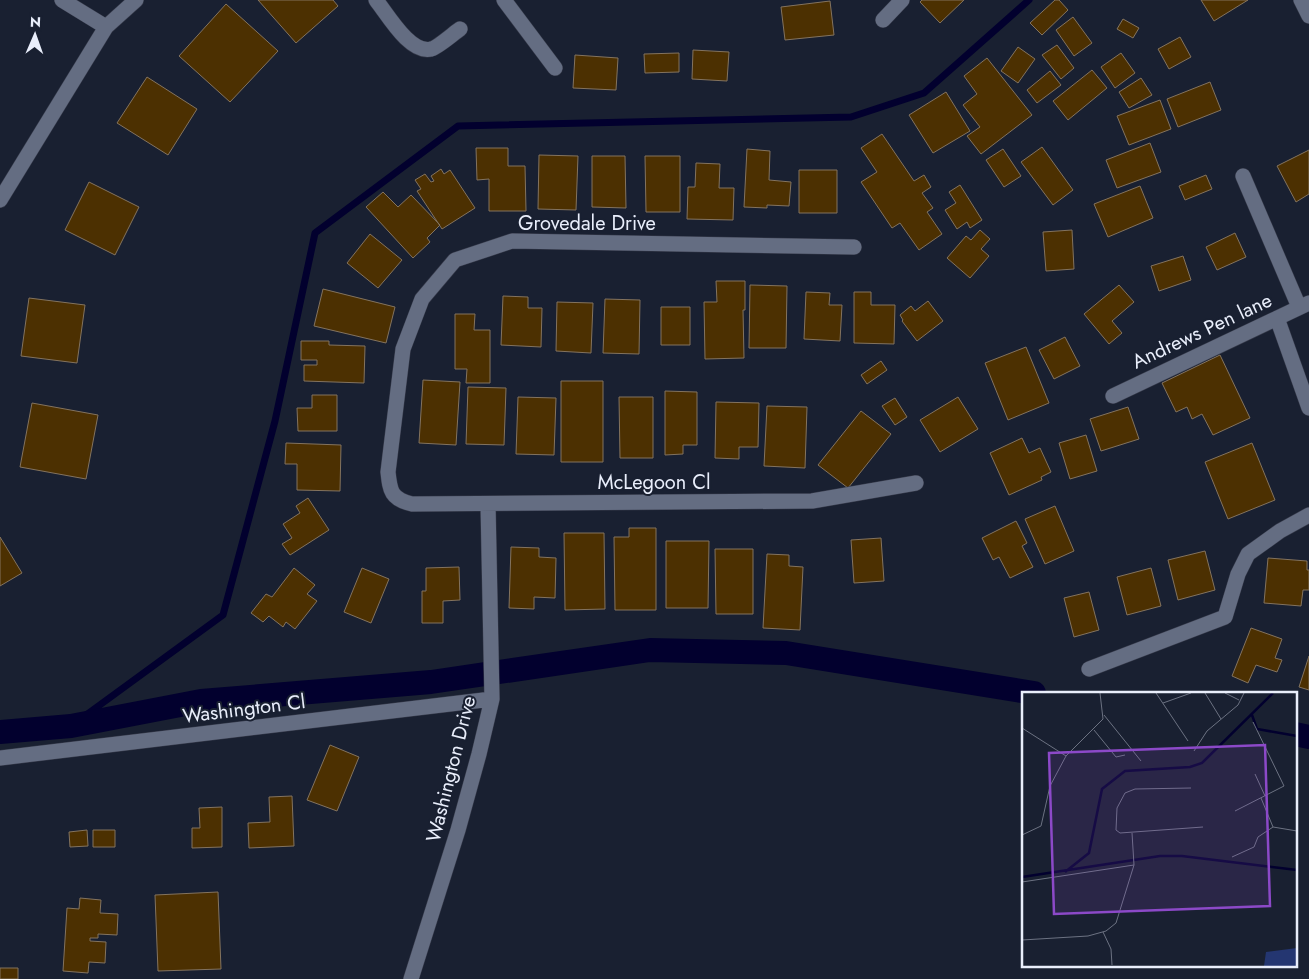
<svg xmlns="http://www.w3.org/2000/svg" width="1309" height="979" viewBox="0 0 1309 979" font-family="Jost,sans-serif">
<rect width="100%" height="100%" fill="#192031"/>
<g fill="none" stroke-linecap="round" stroke-linejoin="round">
<path stroke="#02002e" stroke-width="7" d="M71,726L223,615L275,421L315,233L458,126L851,117L924,93L1029,0"/>
<path stroke="#02002e" stroke-width="24" d="M0,732L71,726L201,701L431,682L650,650L786,653L1034,693
M1295,734L1309,737"/>
</g>
<path fill="#4c3001" stroke="#83735f" d="M258,0H333L338,6L296,43Z
M922,0H964L940,23L920,2Z
M1055,0H1059L1068,10L1042,35L1030,23Z
M1201,0H1248L1214,21Z
M830,1L834,35L785,40L781,7Z
M226,4L278,51L230,102L179,56Z
M1073,17L1092,43L1074,56L1056,30Z
M1123,19L1139,28L1133,38L1117,29Z
M1180,37L1191,57L1169,69L1158,49Z
M1057,45L1074,68L1061,79L1042,55Z
M1018,47L1035,59L1018,83L1001,71Z
M693,50L729,52L727,81L692,79Z
M679,53V72L645,73L644,54Z
M1121,53L1135,73L1115,88L1101,67Z
M575,55L618,58L616,90L573,88Z
M987,58L1032,115L981,154L967,136L980,127L963,105L977,94L964,76Z
M1092,70L1107,88L1068,120L1053,101Z
M1050,71L1061,85L1037,103L1027,90Z
M147,77L197,109L168,155L117,123Z
M1141,78L1152,95L1129,108L1119,92Z
M1210,82L1221,110L1178,127L1167,99Z
M946,92L970,131L933,153L909,115Z
M1160,100L1171,129L1129,145L1117,116Z
M882,134L914,181L924,175L931,187L922,193L933,208L927,212L942,234L919,250L900,223L892,228L861,182L877,172L861,148Z
M1150,143L1161,172L1117,188L1106,160Z
M1042,147L1073,190L1053,205L1021,162Z
M476,148H508V166H525L526,211H489V179L477,180Z
M747,149L770,151L769,180L791,182L789,206L767,205V208L744,207Z
M1003,149L1021,176L1004,187L986,160Z
M1309,150V194L1296,202L1277,166Z
M539,155L578,156L576,210L538,209Z
M592,156H625L626,208L592,207Z
M645,156H680V212H646Z
M696,163L720,164L719,188H734L733,220L687,219L688,187H695Z
M441,169L444,174L450,170L475,208L442,229L417,191L421,189L415,180L425,174L431,182L434,181L431,176Z
M799,170H837V213H799Z
M1206,175L1212,189L1185,200L1179,186Z
M89,182L139,207L115,255L65,230Z
M960,185L982,220L970,228L967,222L957,229L945,210L956,203L949,192Z
M1140,186L1153,218L1108,237L1094,204Z
M383,192L398,207L411,195L440,225L427,238L430,242L413,258L366,207Z
M980,230L990,239L981,249L989,256L970,278L947,258L966,236L971,240Z
M1072,230L1074,269L1046,271L1043,232Z
M1235,233L1246,257L1217,270L1206,247Z
M370,234L402,260L378,288L347,263Z
M1183,256L1191,280L1159,291L1151,266Z
M716,281H745V310H743L744,358L705,359L704,302H717Z
M750,285L787,286L786,348H749Z
M1119,285L1134,302L1112,321L1122,333L1109,344L1084,314Z
M323,289L395,307L386,343L314,326Z
M806,292L830,293L829,305H842L840,341L804,339Z
M854,292H871V305H895L894,344L854,343Z
M503,296L528,297V308H542L541,347L501,345Z
M29,298L85,305L77,363L21,356Z
M605,299L640,300L639,354L603,353Z
M928,301L943,321L917,341L902,321L903,320L900,315L911,306L915,311Z
M557,302L593,303L591,353L556,351Z
M661,307H690V345H661Z
M455,314H475L474,330H490V383H466L467,369H455Z
M1065,337L1080,366L1054,379L1039,350Z
M301,341H329V345L365,346L364,383L304,381V365H317V360H301Z
M1026,347L1049,403L1008,420L985,363Z
M1220,355L1250,418L1213,435L1202,414L1192,419L1187,407L1176,412L1162,383Z
M881,361L887,370L867,384L861,375Z
M423,380L460,382L456,445L419,443Z
M561,381H603V462H561Z
M468,387L506,388L504,445L466,444Z
M665,391L697,392V445H683V454L665,455Z
M312,395H337V431H298L297,408H312Z
M518,397L556,398L554,455L516,454Z
M619,397H653V458H620Z
M958,397L978,429L940,452L920,420Z
M895,398L907,417L895,425L882,406Z
M716,402L759,403L758,447H739V459L715,458Z
M32,403L98,415L86,479L20,467Z
M767,406L807,407L805,468L764,466Z
M1128,407L1139,439L1101,451L1090,419Z
M861,411L891,434L848,488L818,465Z
M1086,435L1097,471L1070,479L1059,443Z
M1022,438L1029,453L1040,448L1051,472L1041,477L1042,480L1009,495L990,453Z
M286,443L341,445L340,491L297,490V464H285Z
M1252,443L1275,500L1228,519L1205,462Z
M308,498L329,530L290,555L282,544L292,538L283,524L300,513L296,506Z
M1055,506L1074,551L1045,564L1025,519Z
M1016,521L1027,543L1022,546L1033,567L1010,578L999,557L993,560L982,538Z
M629,528H656V610H615L614,537H629Z
M564,533H604L605,609L565,610Z
M0,537L22,573L0,586Z
M881,538L884,581L854,583L851,540Z
M666,541H709L708,608H666Z
M511,547L539,548V557L556,558L555,598L534,597V609L509,608Z
M715,549H753V614H716Z
M1205,551L1215,590L1178,600L1168,560Z
M767,554L789,555V566L803,567L800,630L763,628Z
M1268,558L1307,561V570H1309V590H1303L1301,606L1264,603Z
M459,567L460,600L443,601V623H422V591H426V568Z
M294,568L315,585L307,594L317,601L295,629L286,622L283,627L269,616L263,622L251,613L266,594L272,597Z
M362,568L389,579L371,623L344,612Z
M1151,568L1161,606L1127,615L1117,577Z
M1089,592L1099,630L1074,637L1064,598Z
M1251,628L1282,639L1275,658L1282,660L1277,672L1256,665L1248,683L1232,676Z
M1309,656V690L1299,687Z
M330,745L359,757L337,811L307,800Z
M292,796L294,846L249,848L248,823L270,822L269,797Z
M222,807V847L192,848V828H200L199,808Z
M87,830L88,846L70,847L69,832Z
M93,830H115V847H93Z
M218,892L221,969L158,971L155,895Z
M80,898L101,900L100,913L118,914L117,935L98,934V938H90V941L106,942L105,963L89,962L88,973L63,971L67,908L79,909Z
M0,968H18V979H0Z"/>
<g fill="none" stroke-linecap="round" stroke-linejoin="round">
<defs>
<path id="minor" d="M62,0L106,27
M376,0C388,15 410,54 431,49C437,48 454,33 460,29
M504,0L555,68
M1301,0L1309,16
M883,20L902,0
M1243,176L1299,307
M0,200L106,27L136,0
M854,247L512,241L455,260L422,299L403,349L388,472C390,491 391,499 412,504L812,501L916,483
M1277,318L1309,408
M1113,396L1309,303
M1089,669L1225,617L1238,574L1248,554L1280,531L1309,515
M0,758L492,699
M411,979L458,830L479,754L492,699L488,504"/>
</defs>
<use href="#minor" stroke="#373b4b" stroke-width="16"/>
<use href="#minor" stroke="#646d82" stroke-width="15"/>
</g>
<g text-anchor="middle" dominant-baseline="central" stroke-width="4" stroke-linejoin="round" paint-order="stroke">
<g font-size="20" fill="#e9eefb" stroke="#192031">
<text x="587" y="223">Grovedale Drive</text>
<text transform="translate(1202 331) rotate(-25)">Andrews Pen lane</text>
<text x="654" y="482">McLegoon Cl</text>
<text transform="translate(244 709) rotate(-7)">Washington Cl</text>
<text transform="translate(451 769) rotate(-76)">Washington Drive</text>
</g>
</g>
<g transform="translate(1022 692)">
<rect width="275" height="275" fill="#192031"/>
<path d="M275,256V274H242L244,260Z" fill="#243671"/>
<path fill="none" stroke="#02002e" stroke-width="2.5" d="M230,23L235,37L275,44M43,180L67,161L80,97L103,79L168,75L180,71L251,1M0,185L138,164H160L275,178"/>
<path fill="none" stroke="#6c7282" stroke-width="1" d="M134,1L166,49M183,1L199,27M203,1L217,8M141,11L169,1M82,23L119,69M0,36L44,64M72,38L94,65L103,63M172,59L185,39L216,13L222,1M233,82L243,104M169,96L113,97L103,101L95,116L94,138L98,141L181,135M239,106L251,135L275,139M213,119L262,94L231,30M0,143L19,134L28,94L44,64L81,27L78,1M210,165L232,155L236,145L251,135M0,190L112,173M81,240L89,257L90,273M0,248L66,244L84,239L94,231L112,173L110,141"/>
<path fill="#8c49c8" fill-opacity="0.15" stroke="#8c49c8" stroke-width="2.5" d="M243,53L248,214L32,222L27,61Z"/>
<rect width="275" height="275" fill="none" stroke="#e9eefb" stroke-width="2.5"/>
</g>
<g transform="translate(35 35) rotate(2)" stroke="#192031" stroke-width="4" paint-order="stroke">
<path d="M0-4L9 19L0 12L-9 19Z" fill="#e9eefb"/>
<text y="-8" font-size="14" font-weight="bold" text-anchor="middle" fill="#e9eefb">N</text>
</g>
</svg>
